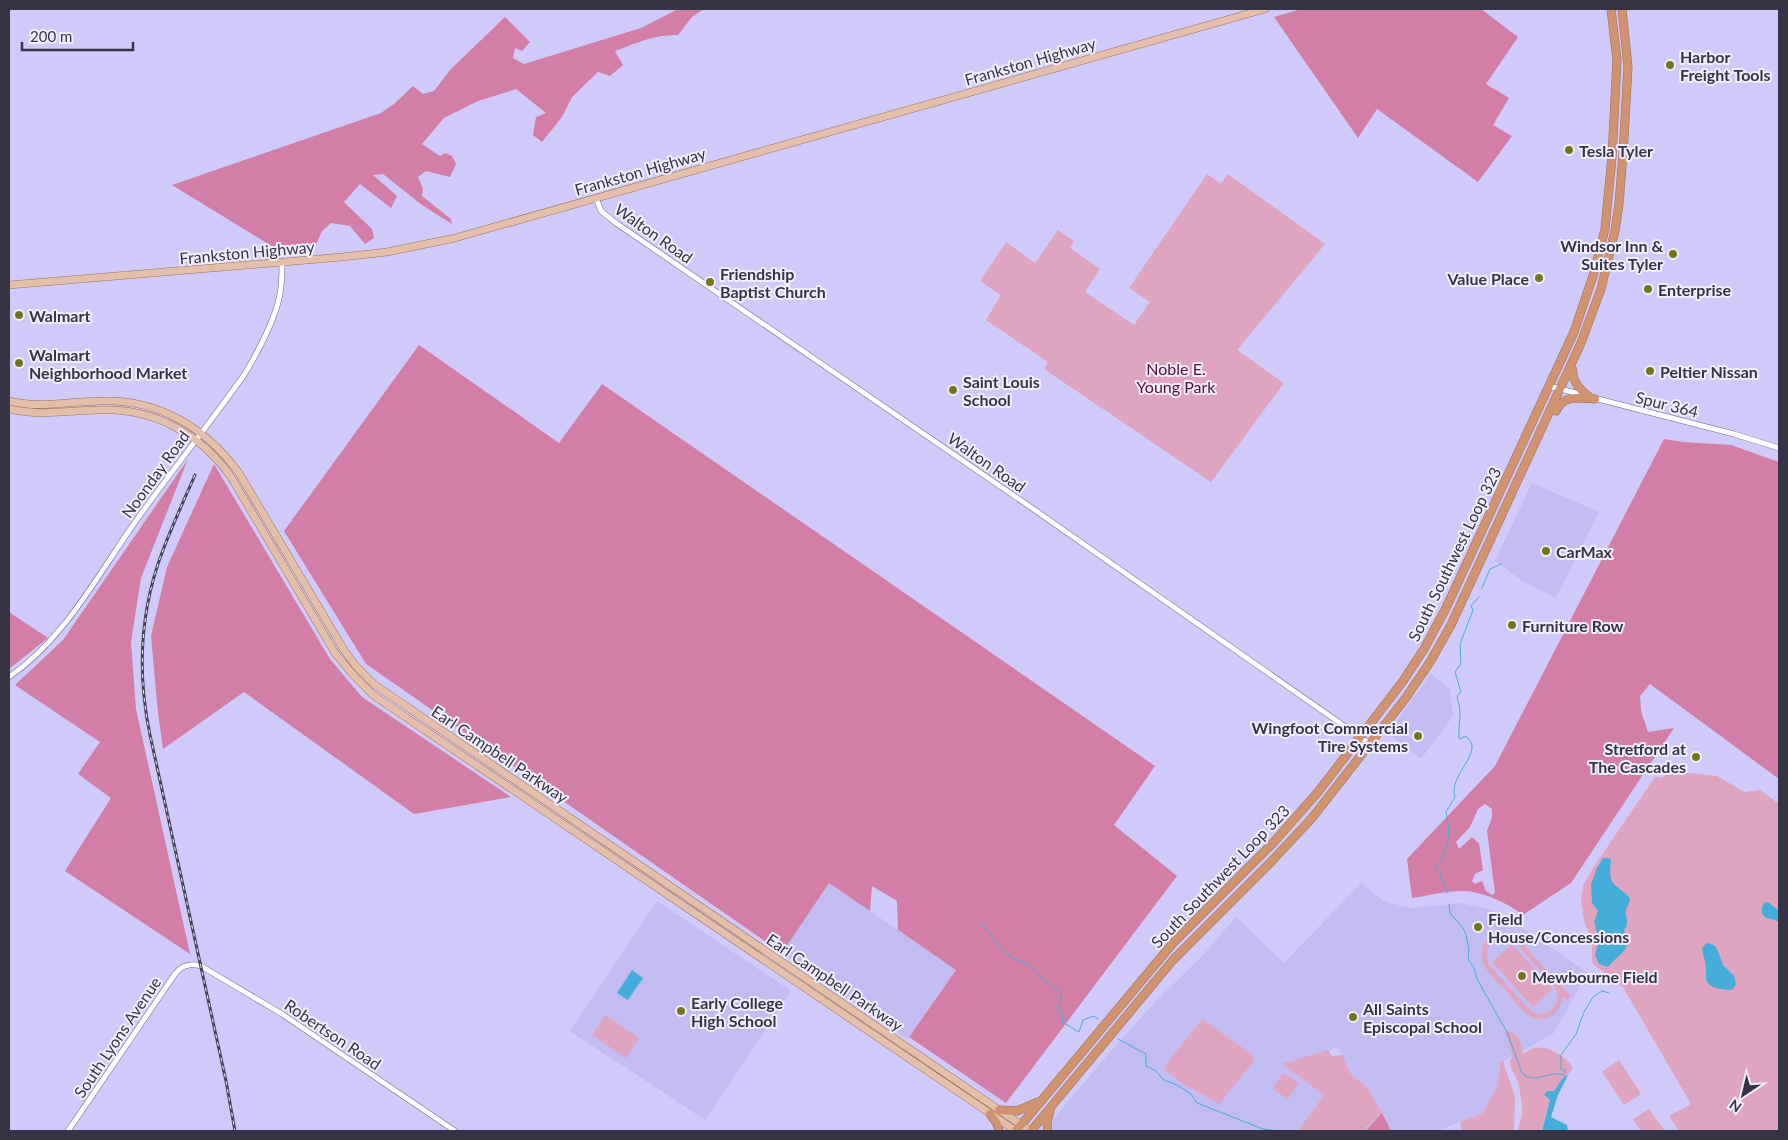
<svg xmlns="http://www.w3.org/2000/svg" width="1788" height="1140" viewBox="0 0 1788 1140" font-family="Lato,sans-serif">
<rect width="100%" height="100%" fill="#cfcaf9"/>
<path fill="#c2bcf2" d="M1532,483L1599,512L1556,598L1524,582L1495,561Z
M1431,674L1450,689L1453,716L1421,759L1388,733Z
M829,883L956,970L907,1039L782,953Z
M1361,883L1382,900L1401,906L1412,908L1461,903L1489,909L1520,926L1588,973L1553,1034L1500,1063L1498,1085L1482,1114L1436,1131H1391L1369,1089L1350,1073L1338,1047L1283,1064L1324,1095L1298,1131H1057L1054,1129L1051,1122L1109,1053L1158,999L1202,956L1236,917L1284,963Z
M657,901L791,991L705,1120L570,1031Z"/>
<path fill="#dfa4bf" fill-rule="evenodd" d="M1207,174L1221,184L1228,174L1325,244L1237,350L1284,383L1211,482L1044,369L1048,362L986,320L1001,295L980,281L1006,242L1035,263L1058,230L1074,241L1070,248L1100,269L1085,292L1134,325L1150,302L1129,288Z
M1669,772L1674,775L1688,773L1717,776L1744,792L1760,790L1779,804V1131H1679L1669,1116L1691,1104L1623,987L1593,964L1592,959V941L1584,920L1581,900L1583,886L1593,868L1655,777L1662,778Z
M1500,933L1510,934L1518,938L1571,997L1567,1000L1563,996C1562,1010 1550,1023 1535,1018C1523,1015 1514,1001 1507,992C1496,980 1476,965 1483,947C1485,939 1492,935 1500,933ZM1502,938H1508L1515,942L1555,987C1564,1004 1549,1019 1531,1011L1489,965C1483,952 1489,940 1502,938Z
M1512,944L1553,989L1533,1007L1492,962Z
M606,1015L639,1038L626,1058L592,1035Z
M1202,1019L1253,1055L1254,1061L1219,1104L1182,1083L1166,1071L1165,1066Z
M1510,1031L1519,1038L1523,1053C1527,1052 1531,1049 1535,1048C1548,1045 1565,1057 1572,1066V1070L1560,1082L1554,1091L1544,1096L1550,1100L1542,1131H1518C1519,1125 1521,1121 1522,1115C1523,1105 1520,1092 1518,1083C1516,1073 1510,1072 1510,1060L1513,1057L1505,1032Z
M1328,1050L1332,1056L1342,1055L1350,1073L1368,1088L1382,1113L1366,1128L1365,1131H1298L1324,1095L1282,1064Z
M1619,1060L1641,1094L1624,1105L1602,1072Z
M1503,1061L1515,1097L1514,1131H1462L1460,1122L1482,1114L1498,1085L1500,1063Z
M1283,1073H1284L1299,1083L1288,1099L1273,1089Z
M1649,1109L1665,1131H1641L1633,1119Z"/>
<path fill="#d27ea7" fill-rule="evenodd" d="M678,9H704L692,17L678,35C656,34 636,43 615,51L623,65L610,76L598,72L572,97L562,117L542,142L533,135L536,117L546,113L516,89L478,101L444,118L422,144L440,156L445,153L452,156L456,164L450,177L426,171L418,177L423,189L422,196L451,219L452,224L422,205L383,174L373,175L397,196L391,208L360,184L344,202L372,229L374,238L365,244L350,226L331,223L322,231L314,249L283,253L172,185L381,113L394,104L413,86L423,94L434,91L450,70L505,17L530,42L522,51L515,48L513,58L524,64L641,28Z
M1301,9H1481L1518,37L1486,84L1509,98L1493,125L1512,136L1478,182L1377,109L1358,138L1274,17Z
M419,345L559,443L602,384L1155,766L1114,825L1177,876L1006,1103L909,1037L956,970L898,930L897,901L872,886L870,911L829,883L782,953L366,664L284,531Z
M1664,439L1683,442L1731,445L1779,462V779L1650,684L1640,696L1641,711L1648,732L1674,728L1571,883L1523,915C1508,903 1483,892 1464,891C1450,890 1426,896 1412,898L1407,859L1495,766ZM1485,804L1492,809V817L1487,831L1495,893L1492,895L1486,891L1482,881L1475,884L1472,881L1475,874L1483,870L1479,843L1472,837L1459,849L1456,842L1470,827L1478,809Z
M188,459L141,578L131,642L136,709L190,954L65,871L111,798L78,774L100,742L15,685L63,640Z
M214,464L330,659L362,697L511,797L414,814L244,692L163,749L158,713L151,636L167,567Z
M9,612L48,638L9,669Z
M1382,1113L1391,1131H1365L1366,1130Z"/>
<path fill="#45adda" d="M1603,858H1609L1611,860C1608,889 1613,880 1630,898C1630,904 1627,906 1626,910C1625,918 1630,923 1624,930C1635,949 1618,954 1608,967L1599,964L1595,955L1599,938L1594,922L1598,911L1592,903L1591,885L1597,868Z
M1768,902L1777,909H1779V922C1771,917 1760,921 1762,907L1764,903Z
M1707,943L1714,945L1717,949L1723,965L1734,976L1736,984L1733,989C1728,991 1726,989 1721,989C1700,985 1708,976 1705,961C1703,953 1699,948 1707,943Z
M632,970L643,978L628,1000L617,993Z
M1568,1075L1558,1095L1551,1117L1567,1125L1568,1131H1542L1550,1100L1544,1095L1547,1091H1554L1562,1079Z"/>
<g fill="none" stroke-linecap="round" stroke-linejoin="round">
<path stroke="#45adda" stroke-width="1" d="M1482,588L1490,569L1501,564
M1448,893L1441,878V874L1435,869C1449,851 1451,834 1446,812L1455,797C1447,775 1488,750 1465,736L1460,739L1459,737C1458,721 1463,713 1457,698L1458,695L1461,692L1455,672L1461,664L1460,644L1473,610L1471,606L1479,597
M1449,904L1450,913L1463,928L1466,935L1469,949L1468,959L1474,968L1477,979L1507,1032L1522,1073C1536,1086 1551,1068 1566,1076
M981,922L1004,952L1013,958L1031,966L1044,980L1049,983L1062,993L1058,1008L1063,1015L1062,1022L1064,1023L1079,1032L1083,1020L1094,1016L1098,1019
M1118,1039L1146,1054V1066L1156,1071L1164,1080L1177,1085L1191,1094L1197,1103L1263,1129L1280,1131
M1564,1073L1565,1070L1561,1069V1055L1576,1034L1584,1012L1593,997L1602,991L1609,993"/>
<defs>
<path id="minor" d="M596,198L601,211L616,223L1029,506L1370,744
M1549,386L1583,395
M1594,398L1734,434L1779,448
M9,677C64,639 96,578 133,525C169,474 208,426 244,375C257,354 276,318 280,294C282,283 282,273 282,263
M68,1131L175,974C182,965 190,963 201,966L282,1014L455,1131"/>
<path id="major" d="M9,285L342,257L387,252L455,238L1265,9
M9,401C42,409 70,401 103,401C159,399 207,429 239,473L344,650L355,665L375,685L1030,1131
M9,409C40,416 66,411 97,410C152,407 200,433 231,477L335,653L354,676L373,695L1016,1131"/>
<path id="highway" d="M1572,368C1573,382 1578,388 1589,397
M1556,411C1564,394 1579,398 1595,399
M999,1110L1017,1111L1038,1102
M990,1114L997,1124L999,1131
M1016,1131L1173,943L1273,843L1318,792L1403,681L1424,649L1446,608L1574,332L1593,276L1605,229L1612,157L1617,60L1611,9
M1031,1131L1173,960L1271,862L1312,818L1405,699L1430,662L1451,625L1581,343L1601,289L1615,231L1619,204L1623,154L1628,67L1622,9
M1048,1131L1047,1122L1050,1111"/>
</defs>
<use href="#minor" stroke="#69638d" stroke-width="6"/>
<use href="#major" stroke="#9b7161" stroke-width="8"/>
<use href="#highway" stroke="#9b7161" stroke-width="9"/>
<use href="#minor" stroke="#fff" stroke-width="5"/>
<use href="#major" stroke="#e3bea9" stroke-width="7"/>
<use href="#highway" stroke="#d1926f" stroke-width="8"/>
<defs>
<path id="rail" d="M195,475C184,500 173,524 163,550C140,610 137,673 150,735L226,1081L235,1131"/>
</defs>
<use href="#rail" stroke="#464359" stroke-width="3"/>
<use href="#rail" stroke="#f1effe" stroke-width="1" stroke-dasharray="4" stroke-linecap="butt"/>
</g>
<g fill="#74751b" stroke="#f1effe" stroke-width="2">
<circle cx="1670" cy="65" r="5"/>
<circle cx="1569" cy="150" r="5"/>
<circle cx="1673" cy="254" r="5"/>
<circle cx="1539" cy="278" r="5"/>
<circle cx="710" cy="282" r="5"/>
<circle cx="1648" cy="289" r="5"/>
<circle cx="19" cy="315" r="5"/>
<circle cx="19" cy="363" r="5"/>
<circle cx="1650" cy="371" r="5"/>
<circle cx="953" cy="390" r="5"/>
<circle cx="1546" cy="551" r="5"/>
<circle cx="1512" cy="625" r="5"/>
<circle cx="1418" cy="736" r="5"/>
<circle cx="1696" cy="757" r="5"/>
<circle cx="1478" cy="927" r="5"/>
<circle cx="1522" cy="976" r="5"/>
<circle cx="681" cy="1011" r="5"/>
<circle cx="1353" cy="1017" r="5"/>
</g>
<g text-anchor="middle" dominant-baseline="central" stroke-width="4" stroke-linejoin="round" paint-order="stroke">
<g font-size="16" font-weight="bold" fill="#363346" stroke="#f1effe" text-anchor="start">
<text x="1680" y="56">Harbor<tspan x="1680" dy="18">Freight Tools</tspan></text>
<text x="1579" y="150">Tesla Tyler</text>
<text x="1663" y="245" text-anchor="end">Windsor Inn &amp;<tspan x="1663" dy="18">Suites Tyler</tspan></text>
<text x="720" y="273">Friendship<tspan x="720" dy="18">Baptist Church</tspan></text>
<text x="1529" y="278" text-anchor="end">Value Place</text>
<text x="1658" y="289">Enterprise</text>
<text x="29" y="315">Walmart</text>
<text x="29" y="354">Walmart<tspan x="29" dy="18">Neighborhood Market</tspan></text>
<text x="1660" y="371">Peltier Nissan</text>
<text x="963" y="381">Saint Louis<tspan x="963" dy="18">School</tspan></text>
<text x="1556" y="551">CarMax</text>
<text x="1522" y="625">Furniture Row</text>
<text x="1408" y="727" text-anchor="end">Wingfoot Commercial<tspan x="1408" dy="18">Tire Systems</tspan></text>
<text x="1686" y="748" text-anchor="end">Stretford at<tspan x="1686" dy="18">The Cascades</tspan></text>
<text x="1488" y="918">Field<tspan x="1488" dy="18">House/Concessions</tspan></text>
<text x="1532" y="976">Mewbourne Field</text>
<text x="691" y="1002">Early College<tspan x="691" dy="18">High School</tspan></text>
<text x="1363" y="1008">All Saints<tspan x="1363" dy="18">Episcopal School</tspan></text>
</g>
<g font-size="16" fill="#363346" stroke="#f1effe">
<text transform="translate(1030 61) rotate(-16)">Frankston Highway</text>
<text transform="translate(640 171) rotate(-16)">Frankston Highway</text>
<text transform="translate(654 233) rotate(35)">Walton Road</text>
<text transform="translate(247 252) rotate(-5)">Frankston Highway</text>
<text transform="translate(1667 404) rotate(14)">Spur 364</text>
<text transform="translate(987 462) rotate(35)">Walton Road</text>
<text transform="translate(155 474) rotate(-54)">Noonday Road</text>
<text transform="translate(1454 554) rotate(-64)">South Southwest Loop 323</text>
<text transform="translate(500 754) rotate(34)">Earl Campbell Parkway</text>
<text transform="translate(1220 876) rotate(-46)">South Southwest Loop 323</text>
<text transform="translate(835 982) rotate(34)">Earl Campbell Parkway</text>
<text transform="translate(333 1034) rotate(34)">Robertson Road</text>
<text transform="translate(117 1037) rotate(-56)">South Lyons Avenue</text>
</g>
<g font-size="16" fill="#580b38" stroke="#f1effe">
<text x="1176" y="368">Noble E.<tspan x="1176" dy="18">Young Park</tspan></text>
</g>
</g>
<rect width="1788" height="1140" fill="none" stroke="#363346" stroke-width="20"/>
<g transform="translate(1743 1095) rotate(215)" stroke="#f1effe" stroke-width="4" paint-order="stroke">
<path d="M0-4L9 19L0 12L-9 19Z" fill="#363346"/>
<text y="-8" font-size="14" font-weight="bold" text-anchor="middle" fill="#363346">N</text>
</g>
<path d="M22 42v8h111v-8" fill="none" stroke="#363346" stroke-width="2.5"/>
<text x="30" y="42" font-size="15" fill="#363346" stroke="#f1effe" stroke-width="4" paint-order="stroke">200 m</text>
</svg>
